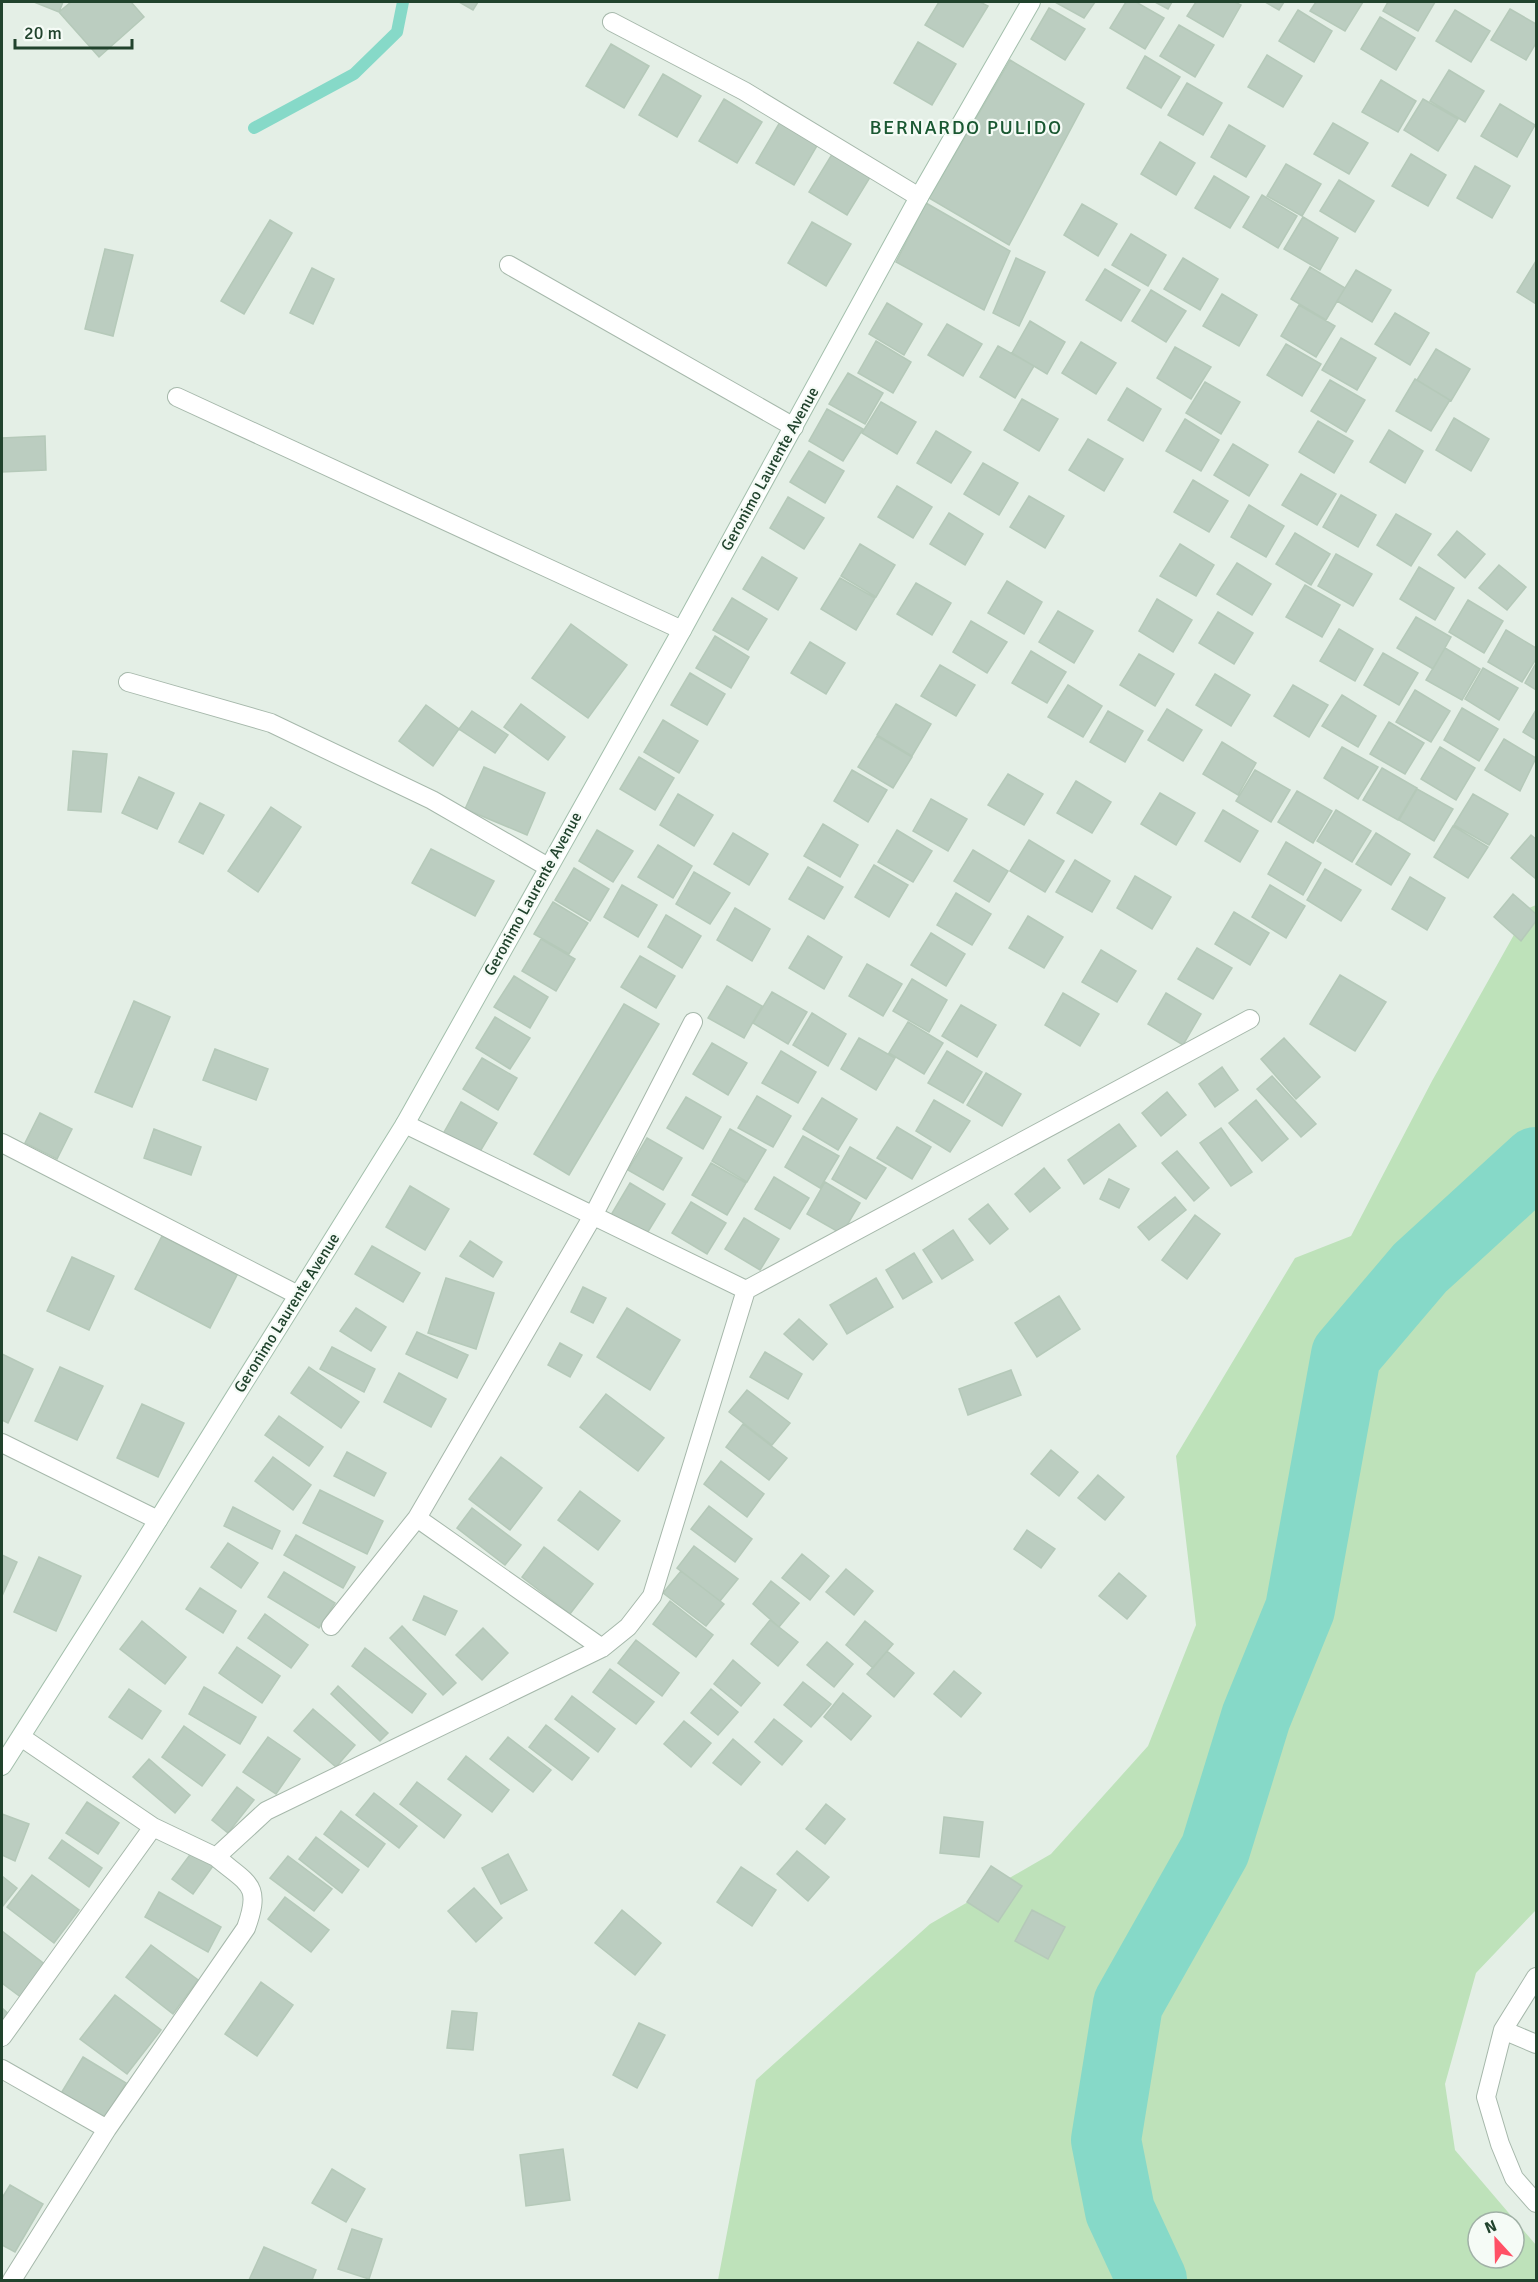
<svg xmlns="http://www.w3.org/2000/svg" width="1538" height="2282" viewBox="0 0 1538 2282" font-family="Signika,sans-serif">
<rect width="100%" height="100%" fill="#e4efe6"/>
<path fill="#bee2ba" fill-rule="evenodd" d="M1536,905V1910L1476,1973L1445,2084L1455,2150L1536,2245V2280H718L756,2080L930,1924L1051,1854L1148,1746L1196,1625L1176,1456L1295,1258L1351,1236L1432,1081L1529,908ZM1478,2222H1514V2258H1478Z"/>
<g fill="none" stroke-linecap="round" stroke-linejoin="round">
<path stroke="#86d9c8" stroke-width="12" d="M254,128L354,74L397,32L403,2"/>
<path stroke="#86d9c8" stroke-width="70" d="M1152,2280L1120,2211L1106,2140L1128,2004L1215,1850L1256,1717L1300,1609L1346,1355L1420,1268L1536,1162"/>
</g>
<path fill="#bbcdc0" stroke="#b5c9b9" stroke-width="1.5" d="M34,2H63L59,12Z
M71,2H131L144,17L99,57L59,12Z
M459,2H478L473,10Z
M939,2H980L988,6L963,47L925,25Z
M1055,2H1095L1084,18Z
M1126,2H1136L1164,18L1145,49L1110,28Z
M1155,2H1172L1168,9Z
M1196,2H1235L1241,5L1223,37L1187,16Z
M1265,2H1284L1279,10Z
M1316,2H1363L1345,31L1310,11Z
M1388,2H1435L1418,31L1383,11Z
M1049,8L1085,29L1065,60L1031,39Z
M1510,9L1536,24V43L1526,60L1491,40Z
M1298,10L1332,31L1314,62L1279,41Z
M1455,10L1490,31L1471,62L1436,41Z
M1380,17L1415,38L1396,70L1361,49Z
M1179,25L1214,45L1195,77L1160,56Z
M918,42L956,64L932,105L894,83Z
M611,44L649,66L624,108L586,86Z
M1267,55L1302,76L1283,107L1248,87Z
M1145,56L1180,77L1161,108L1127,88Z
M1010,60L1084,104L1009,245L929,198Z
M1449,70L1484,91L1465,122L1430,101Z
M663,74L701,96L677,137L639,115Z
M1381,80L1416,101L1398,132L1362,112Z
M1187,83L1222,103L1203,135L1168,115Z
M724,99L762,122L737,163L699,141Z
M1423,99L1458,119L1438,151L1404,130Z
M1500,104L1535,125L1517,157L1481,136Z
M780,122L818,144L794,185L756,163Z
M1333,123L1368,143L1349,174L1314,154Z
M1229,125L1265,146L1246,177L1211,157Z
M1160,142L1195,163L1176,195L1141,174Z
M834,151L872,174L847,215L809,192Z
M1411,154L1446,175L1428,206L1392,186Z
M1286,164L1321,184L1302,216L1267,196Z
M1475,166L1510,186L1492,218L1457,198Z
M1214,176L1249,197L1230,228L1195,208Z
M1339,180L1374,201L1355,232L1320,211Z
M1262,195L1297,216L1278,248L1243,227Z
M926,203L1010,251L984,310L896,262Z
M1082,204L1117,224L1098,256L1064,235Z
M1303,217L1338,238L1320,270L1284,249Z
M270,220L292,233L244,314L221,301Z
M812,222L851,244L826,286L788,263Z
M1131,234L1166,255L1148,286L1112,265Z
M105,249L133,255L113,336L85,329Z
M1016,258L1045,272L1019,326L993,313Z
M1183,258L1218,279L1200,310L1164,289Z
M1536,261V304L1517,292Z
M1310,267L1345,288L1326,320L1291,299Z
M312,268L334,279L313,324L290,313Z
M1105,269L1140,290L1121,321L1086,300Z
M1356,270L1391,290L1372,322L1337,301Z
M1151,290L1186,311L1166,342L1132,321Z
M1222,294L1257,315L1239,346L1203,326Z
M887,303L922,324L904,355L869,334Z
M1299,305L1335,326L1316,357L1281,336Z
M1395,313L1429,333L1410,365L1375,344Z
M1030,321L1065,342L1047,374L1012,353Z
M947,324L982,344L963,376L928,355Z
M1341,338L1376,358L1357,390L1322,370Z
M876,341L911,362L893,393L858,373Z
M1081,342L1116,363L1096,394L1062,373Z
M1286,344L1321,364L1302,396L1267,375Z
M998,346L1034,366L1015,398L980,377Z
M1175,347L1211,367L1191,399L1157,378Z
M1436,349L1470,369L1451,401L1417,380Z
M848,373L883,393L865,424L829,404Z
M1415,379L1450,400L1431,431L1396,411Z
M1330,380L1365,400L1346,432L1311,411Z
M1205,382L1240,402L1221,434L1186,413Z
M1127,388L1161,409L1143,441L1108,420Z
M1022,399L1058,419L1039,451L1004,430Z
M881,402L916,422L897,454L862,433Z
M827,409L863,429L843,461L809,441Z
M1454,418L1489,439L1471,471L1436,450Z
M1185,419L1219,440L1201,471L1166,451Z
M1318,421L1353,441L1334,473L1299,452Z
M1389,430L1423,451L1405,483L1370,462Z
M936,431L971,452L951,483L917,463Z
M45,436L46,470L2,472V438Z
M1088,439L1123,459L1104,491L1069,470Z
M1233,444L1268,465L1249,496L1214,475Z
M809,451L844,471L825,503L790,482Z
M983,463L1018,483L999,515L964,494Z
M1301,474L1336,494L1317,525L1282,505Z
M1193,480L1228,501L1209,532L1174,512Z
M897,486L932,507L913,538L878,517Z
M1341,495L1376,515L1358,547L1323,527Z
M1029,496L1064,516L1045,548L1010,527Z
M788,497L824,518L804,549L770,528Z
M1249,505L1284,526L1266,557L1231,537Z
M949,513L983,534L965,565L930,544Z
M1396,514L1431,534L1411,566L1377,545Z
M1457,531L1485,554L1465,578L1438,555Z
M1295,533L1330,554L1311,585L1276,564Z
M860,544L895,565L876,597L841,576Z
M1180,544L1214,565L1196,596L1160,576Z
M1336,554L1372,574L1353,606L1318,586Z
M762,557L797,578L778,610L743,589Z
M1237,563L1271,584L1252,615L1217,594Z
M1499,565L1526,587L1507,610L1479,588Z
M1419,567L1454,588L1435,620L1400,599Z
M840,578L875,598L856,630L821,609Z
M1007,581L1042,602L1024,634L988,613Z
M916,583L951,603L932,635L897,614Z
M1305,585L1340,605L1322,637L1286,617Z
M732,598L767,619L748,650L713,630Z
M1157,599L1192,620L1173,652L1139,631Z
M1468,600L1503,621L1484,653L1449,632Z
M1058,611L1093,631L1074,663L1039,642Z
M1218,612L1253,633L1234,664L1199,643Z
M1416,617L1451,637L1433,669L1397,648Z
M971,621L1007,642L987,673L953,652Z
M571,624L627,665L588,718L532,678Z
M1339,629L1373,649L1355,681L1320,661Z
M1506,630L1536,648V659L1522,682L1488,662Z
M715,636L749,657L731,688L696,668Z
M810,642L845,663L826,694L791,673Z
M1445,648L1480,669L1462,700L1426,680Z
M1031,651L1066,672L1047,703L1012,683Z
M1383,653L1418,673L1399,705L1364,685Z
M1139,654L1174,674L1155,706L1120,685Z
M1536,663V690L1525,683Z
M940,665L975,685L956,716L921,696Z
M1483,668L1518,688L1499,720L1465,699Z
M690,673L725,694L707,725L671,705Z
M1215,674L1250,695L1231,726L1196,705Z
M1068,685L1102,706L1083,737L1048,717Z
M1293,685L1328,705L1309,737L1274,716Z
M1415,690L1450,711L1431,742L1396,722Z
M1342,695L1376,716L1358,747L1322,726Z
M521,704L565,737L548,760L504,727Z
M896,704L931,724L912,756L877,735Z
M426,705L459,729L433,766L399,741Z
M1462,708L1498,729L1479,761L1444,740Z
M1167,709L1202,730L1183,761L1148,740Z
M1536,710V740L1523,732Z
M472,711L508,735L495,753L459,729Z
M1108,711L1143,731L1125,762L1090,742Z
M663,720L698,741L679,773L644,752Z
M1389,722L1424,743L1405,774L1370,754Z
M877,736L912,757L893,788L858,767Z
M1504,739L1536,758L1520,791L1485,770Z
M1222,742L1256,763L1238,795L1203,774Z
M1342,747L1378,767L1358,799L1324,778Z
M1440,747L1475,768L1456,800L1421,779Z
M73,751L107,754L101,812L68,810Z
M639,757L674,778L655,810L620,789Z
M484,767L545,793L527,835L465,809Z
M1382,768L1417,788L1398,820L1363,800Z
M852,770L887,790L868,822L834,801Z
M1255,770L1290,790L1271,822L1236,801Z
M1008,774L1043,794L1024,825L988,805Z
M139,777L174,793L157,829L122,813Z
M1076,781L1111,802L1092,833L1057,813Z
M1417,789L1453,809L1434,841L1399,820Z
M1297,791L1332,811L1313,843L1278,822Z
M1160,793L1195,813L1176,845L1141,824Z
M678,794L713,815L694,846L660,825Z
M1473,794L1508,814L1489,845L1454,825Z
M931,799L967,819L948,851L913,831Z
M200,803L224,815L203,854L179,842Z
M271,807L301,827L258,892L228,871Z
M1223,810L1258,831L1240,862L1205,841Z
M1336,810L1371,831L1352,862L1317,841Z
M823,824L858,845L840,877L804,856Z
M1453,826L1488,847L1468,878L1434,857Z
M597,830L633,851L613,882L579,861Z
M897,830L932,851L913,882L878,862Z
M733,833L768,854L749,885L714,864Z
M1376,833L1410,854L1391,885L1356,864Z
M1531,835L1536,839V879L1511,858Z
M1029,840L1064,861L1045,892L1010,871Z
M1286,842L1321,863L1303,895L1268,874Z
M658,845L692,866L673,898L638,877Z
M431,849L494,881L475,916L412,883Z
M973,850L1008,871L989,902L954,881Z
M1075,860L1110,881L1092,912L1056,892Z
M874,865L908,885L889,917L855,897Z
M808,867L843,887L824,919L789,899Z
M574,868L609,889L590,921L555,900Z
M1325,869L1361,890L1341,921L1307,900Z
M694,872L730,893L710,924L676,904Z
M1135,876L1171,897L1152,929L1117,908Z
M1410,877L1445,898L1427,930L1392,909Z
M622,885L657,905L638,937L604,917Z
M1270,885L1305,906L1286,938L1252,917Z
M956,893L991,914L972,945L937,925Z
M1513,894L1536,914V921L1521,941L1494,917Z
M553,902L588,923L569,954L534,934Z
M735,908L770,929L752,961L717,940Z
M1234,912L1269,933L1250,965L1215,944Z
M666,915L701,936L682,968L648,947Z
M1028,916L1063,937L1044,968L1009,948Z
M931,933L965,954L946,986L911,965Z
M808,936L842,957L824,989L789,968Z
M541,939L575,959L556,991L522,971Z
M1197,948L1232,968L1213,999L1178,979Z
M1101,950L1136,971L1117,1002L1082,982Z
M640,956L675,976L656,1008L621,987Z
M867,964L902,984L883,1016L849,996Z
M1340,975L1386,1002L1355,1051L1310,1024Z
M514,976L548,997L530,1028L494,1007Z
M912,979L947,1000L929,1032L893,1011Z
M727,986L762,1006L744,1038L708,1018Z
M772,992L807,1012L788,1044L753,1023Z
M1063,993L1099,1014L1080,1046L1045,1025Z
M1166,993L1201,1014L1183,1045L1148,1024Z
M134,1001L170,1017L132,1107L95,1092Z
M624,1004L659,1024L569,1175L534,1154Z
M961,1005L996,1025L977,1057L942,1036Z
M812,1013L846,1034L828,1066L793,1045Z
M495,1017L530,1038L510,1069L476,1048Z
M908,1022L943,1043L924,1074L889,1053Z
M859,1038L895,1058L876,1090L841,1069Z
M1284,1038L1320,1077L1296,1099L1261,1059Z
M712,1043L747,1063L728,1095L693,1074Z
M215,1049L268,1069L256,1100L203,1080Z
M781,1051L816,1072L798,1103L762,1083Z
M947,1051L982,1072L963,1103L928,1083Z
M482,1058L517,1078L498,1110L463,1089Z
M1222,1067L1238,1090L1215,1107L1199,1084Z
M986,1073L1021,1094L1002,1126L967,1105Z
M1272,1076L1316,1124L1301,1137L1257,1089Z
M1167,1092L1186,1115L1161,1136L1142,1113Z
M757,1096L791,1116L773,1147L738,1128Z
M686,1097L721,1117L703,1149L667,1128Z
M822,1098L857,1119L838,1150L803,1129Z
M934,1100L970,1121L950,1152L916,1131Z
M1256,1100L1288,1139L1262,1161L1229,1123Z
M461,1102L497,1123L478,1155L443,1134Z
M40,1113L72,1129L57,1159L25,1143Z
M1119,1124L1136,1146L1084,1184L1068,1160Z
M897,1127L931,1147L912,1179L877,1158Z
M1221,1128L1252,1172L1231,1186L1200,1143Z
M154,1129L201,1147L191,1175L144,1158Z
M730,1129L766,1150L747,1182L712,1161Z
M803,1136L839,1156L820,1188L785,1167Z
M647,1138L682,1158L663,1190L628,1170Z
M850,1147L886,1168L866,1199L832,1179Z
M1177,1151L1209,1188L1194,1201L1162,1163Z
M711,1163L746,1183L727,1215L692,1195Z
M1044,1168L1060,1188L1030,1212L1015,1194Z
M774,1177L809,1198L790,1229L755,1209Z
M1109,1179L1129,1189L1119,1208L1100,1199Z
M825,1182L860,1203L842,1234L807,1214Z
M630,1183L665,1204L646,1235L611,1215Z
M410,1186L449,1209L425,1250L386,1227Z
M1175,1197L1186,1210L1149,1240L1138,1227Z
M691,1202L726,1223L707,1254L672,1233Z
M988,1204L1008,1229L990,1244L969,1219Z
M1195,1215L1220,1234L1187,1279L1162,1260Z
M744,1218L779,1239L760,1270L725,1249Z
M953,1230L973,1260L942,1279L923,1250Z
M162,1236L237,1275L210,1328L135,1289Z
M470,1241L502,1262L493,1277L460,1256Z
M372,1246L420,1273L403,1302L355,1274Z
M914,1253L932,1282L903,1299L886,1270Z
M72,1257L114,1276L89,1330L47,1311Z
M446,1278L494,1293L476,1349L428,1333Z
M876,1278L893,1307L847,1334L830,1305Z
M583,1287L606,1298L593,1323L571,1312Z
M1059,1296L1080,1329L1037,1357L1015,1323Z
M356,1308L386,1327L371,1351L340,1331Z
M627,1308L680,1340L650,1390L597,1357Z
M799,1319L827,1344L813,1360L784,1334Z
M417,1332L468,1355L457,1378L406,1354Z
M560,1343L582,1355L570,1377L548,1365Z
M332,1347L375,1369L364,1392L320,1369Z
M765,1352L802,1374L788,1399L750,1377Z
M2,1354L33,1369L8,1423L2,1420Z
M60,1367L103,1386L77,1440L35,1421Z
M309,1367L359,1402L341,1428L291,1393Z
M1011,1370L1021,1395L968,1415L959,1389Z
M399,1373L446,1399L431,1427L384,1402Z
M747,1390L790,1423L772,1445L729,1412Z
M606,1394L664,1438L638,1471L580,1427Z
M142,1404L184,1423L158,1477L117,1458Z
M279,1416L323,1447L309,1466L265,1435Z
M743,1424L787,1458L769,1480L726,1447Z
M1051,1450L1078,1472L1059,1496L1031,1474Z
M347,1452L386,1473L374,1496L334,1476Z
M273,1457L311,1485L293,1510L255,1481Z
M501,1457L542,1488L510,1530L469,1499Z
M721,1461L764,1494L747,1517L704,1484Z
M1098,1475L1124,1497L1105,1520L1078,1498Z
M320,1490L383,1521L367,1554L303,1523Z
M580,1491L620,1521L598,1550L558,1520Z
M709,1506L752,1539L735,1562L691,1529Z
M233,1507L280,1531L272,1549L224,1526Z
M472,1508L521,1545L505,1565L457,1528Z
M1027,1530L1055,1549L1041,1568L1014,1549Z
M296,1535L355,1567L343,1588L284,1555Z
M228,1543L258,1563L241,1588L211,1567Z
M694,1546L738,1579L720,1601L677,1568Z
M544,1547L593,1584L570,1614L522,1577Z
M802,1554L829,1576L810,1600L782,1578Z
M2,1555L17,1562L2,1596Z
M39,1557L81,1576L56,1631L14,1612Z
M846,1569L873,1591L854,1615L826,1592Z
M681,1571L724,1604L706,1626L663,1593Z
M284,1572L335,1603L319,1628L268,1597Z
M1119,1573L1146,1596L1127,1619L1099,1596Z
M771,1581L799,1603L779,1627L753,1604Z
M200,1588L236,1611L223,1633L186,1609Z
M424,1596L457,1611L445,1635L413,1620Z
M670,1601L713,1635L696,1657L653,1624Z
M265,1614L308,1645L291,1668L248,1638Z
M770,1620L798,1642L778,1666L751,1644Z
M142,1621L186,1657L165,1684L120,1649Z
M865,1621L893,1644L873,1668L846,1645Z
M402,1626L456,1683L443,1695L390,1638Z
M483,1628L508,1653L482,1680L456,1655Z
M636,1640L679,1673L662,1696L618,1663Z
M827,1642L853,1664L834,1687L807,1665Z
M237,1647L280,1676L262,1703L219,1673Z
M365,1648L426,1694L412,1713L352,1666Z
M887,1651L914,1673L894,1697L867,1674Z
M733,1660L760,1683L741,1706L714,1684Z
M610,1669L654,1702L636,1724L593,1692Z
M954,1671L981,1693L961,1717L934,1694Z
M803,1682L831,1704L811,1727L784,1705Z
M338,1686L388,1733L380,1741L331,1694Z
M204,1687L256,1717L240,1744L189,1714Z
M129,1689L161,1711L142,1739L109,1717Z
M711,1689L738,1712L718,1735L691,1713Z
M843,1693L871,1716L851,1740L824,1717Z
M572,1696L615,1729L598,1752L555,1719Z
M313,1709L355,1745L336,1767L294,1731Z
M774,1719L802,1741L782,1765L755,1742Z
M684,1721L711,1743L691,1767L664,1744Z
M546,1725L589,1758L572,1780L529,1747Z
M184,1726L225,1755L202,1786L162,1757Z
M268,1737L300,1759L276,1794L243,1772Z
M508,1737L551,1770L533,1792L490,1759Z
M733,1739L760,1762L741,1785L713,1763Z
M466,1756L509,1790L492,1812L448,1779Z
M149,1759L190,1795L175,1813L133,1777Z
M417,1782L461,1815L444,1838L400,1804Z
M237,1787L254,1800L228,1833L212,1820Z
M374,1793L417,1826L399,1848L356,1815Z
M87,1802L119,1823L98,1854L66,1833Z
M826,1804L845,1819L825,1844L806,1829Z
M341,1811L385,1844L368,1867L324,1834Z
M2,1814L29,1824L15,1861L2,1855Z
M944,1817L983,1822L979,1857L940,1853Z
M316,1837L359,1870L342,1893L299,1859Z
M62,1840L102,1868L89,1887L49,1858Z
M797,1851L829,1877L808,1901L777,1874Z
M192,1852L213,1866L193,1894L172,1879Z
M508,1854L527,1890L501,1904L482,1868Z
M288,1856L332,1889L314,1911L270,1878Z
M991,1866L1022,1886L998,1922L967,1902Z
M741,1867L776,1890L752,1926L717,1902Z
M32,1875L79,1910L54,1943L7,1907Z
M2,1876L17,1888L2,1907Z
M474,1888L502,1918L476,1942L448,1911Z
M159,1892L221,1927L208,1952L145,1917Z
M285,1897L329,1930L311,1952L268,1919Z
M622,1910L661,1943L635,1975L595,1943Z
M1032,1910L1065,1927L1048,1959L1015,1941Z
M2,1931L47,1966L22,1998L2,1983Z
M151,1945L198,1980L173,2014L126,1977Z
M261,1982L293,2005L257,2056L225,2034Z
M115,1995L161,2030L127,2074L80,2039Z
M2,2008L11,2016L2,2028Z
M452,2011L477,2013L473,2050L447,2048Z
M639,2023L665,2035L637,2088L613,2075Z
M83,2057L126,2083L104,2120L60,2095Z
M563,2149L570,2200L526,2206L520,2155Z
M332,2169L365,2189L346,2222L312,2203Z
M10,2185L43,2204L15,2252L2,2245V2198Z
M352,2229L382,2239L369,2279L338,2269Z
M264,2247L316,2270L312,2280H249Z"/>
<g fill="none" stroke-linecap="round" stroke-linejoin="round">
<defs>
<path id="street" d="M612,22L744,91L919,197
M509,265L794,427
M177,397L682,630
M128,682L271,723L432,800L548,867
M405,1124L746,1290
M2,1143L298,1295
M2,1443L158,1520
M417,1518L602,1648
M331,1626L417,1518L594,1214L693,1022
M21,1737L153,1827L216,1857L266,1811L602,1648L628,1627L652,1596L746,1290L1250,1019
M1536,1977L1503,2030L1486,2097L1500,2144L1514,2178L1536,2203
M1503,2030L1536,2044
M2,2037L153,1827
M2,2069L107,2129
M12,2280L107,2129L246,1928C262,1884 248,1884 216,1857"/>
<path id="secondary" d="M2,1766L135,1557L405,1124L682,630L919,197L1031,2"/>
</defs>
<use href="#street" stroke="#a6b8ab" stroke-width="20"/>
<use href="#secondary" stroke="#a3bfac" stroke-width="20"/>
<use href="#street" stroke="#fff" stroke-width="18"/>
<use href="#secondary" stroke="#fff" stroke-width="18"/>
</g>
<g text-anchor="middle" dominant-baseline="central" stroke-width="4.5" stroke-linejoin="round" paint-order="stroke">
<g font-size="16" fill="#21432d" stroke="#f5fbf6">
<text transform="translate(770 469) rotate(-61)">Geronimo Laurente Avenue</text>
<text transform="translate(533 894) rotate(-61)">Geronimo Laurente Avenue</text>
<text transform="translate(287 1313) rotate(-58)">Geronimo Laurente Avenue</text>
</g>
<g font-size="20" letter-spacing="1.5" fill="#1a5832" stroke="#f5fbf6">
<text x="966" y="127">BERNARDO PULIDO</text>
</g>
</g>
<rect width="1538" height="2282" fill="none" stroke="#21432d" stroke-width="6"/>
<g transform="translate(1496 2240) rotate(338)"><circle r="28" fill="#f5fbf6" stroke="#a0b1a6" stroke-width="1.5"/>
<path d="M0-4.5L10 22L0 15L-10 22Z" fill="#ff5166"/>
<text y="-9" font-size="16" font-weight="bold" text-anchor="middle" fill="#21432d">N</text>
</g>
<path d="M15 39v9h117v-9" fill="none" stroke="#21432d" stroke-width="3"/>
<text x="24" y="39" font-size="18" fill="#21432d" stroke="#f5fbf6" stroke-width="4.5" paint-order="stroke">20 m</text>
</svg>
